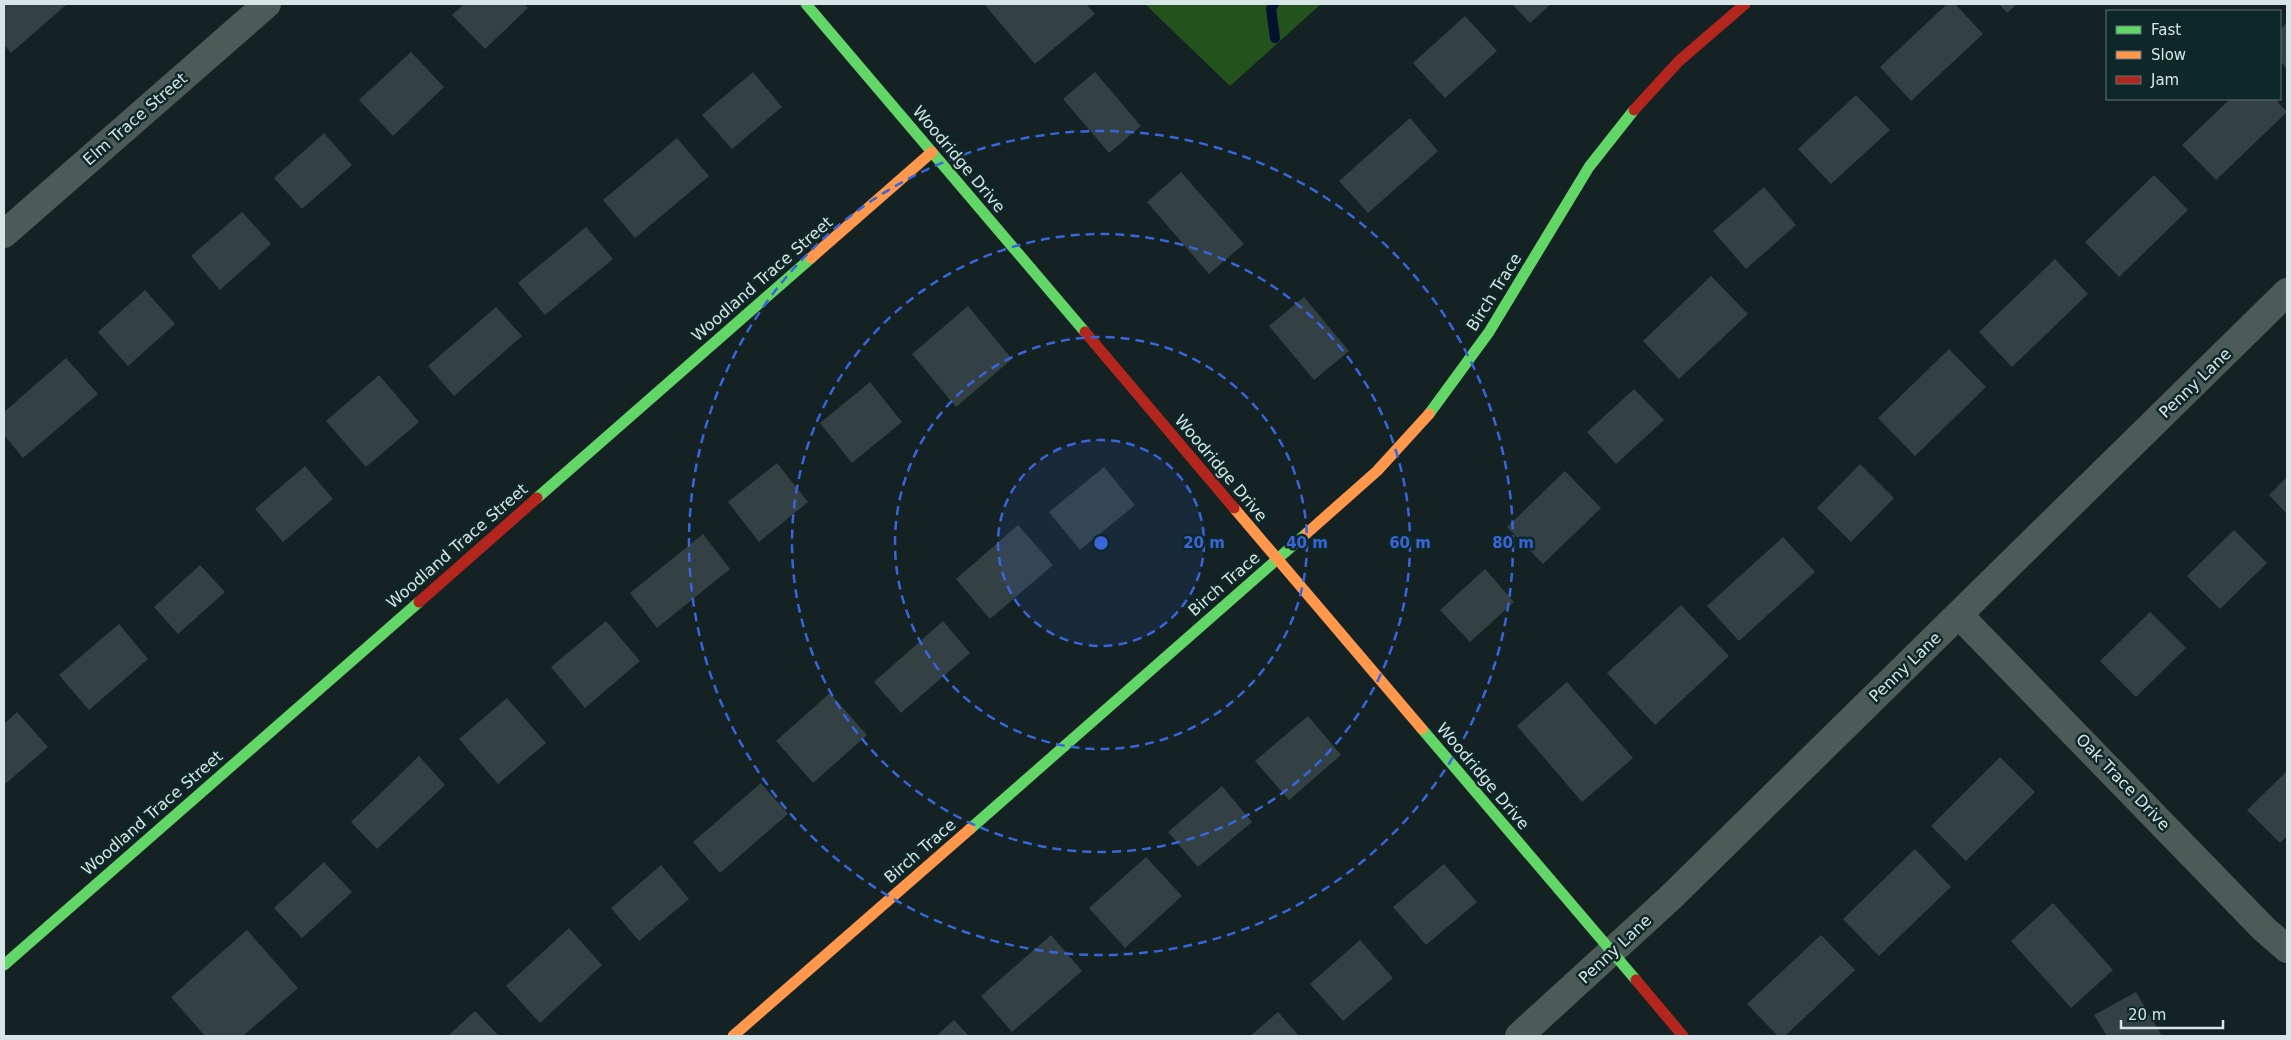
<svg xmlns="http://www.w3.org/2000/svg" width="2291" height="1040" viewBox="0 0 2291 1040" font-family="'DejaVu Sans',sans-serif">
<rect width="100%" height="100%" fill="#142223"/>
<path fill="#23521c" d="M1145,4H1321L1230,86Z"/>
<g fill="none" stroke-linecap="round" stroke-linejoin="round">
<path stroke="#02112f" stroke-width="10" d="M1274,4L1271,9L1275,38"/>
</g>
<path fill="#344144" d="M4,4H67L11,53L4,45Z
M464,4H524L528,8L485,49L452,15Z
M984,4H1086L1095,14L1035,64Z
M1512,4H1551L1530,23Z
M1947,4H1955L1983,34L1911,101L1880,67Z
M1999,4H2017L2007,13Z
M1465,16L1497,51L1445,98L1413,63Z
M2287,22V69L2280,61V30Z
M411,52L444,87L393,136L359,100Z
M753,72L782,107L732,149L702,115Z
M1095,72L1141,126L1109,153L1063,99Z
M1856,95L1890,130L1831,184L1798,149Z
M2230,99H2275L2287,112L2216,180L2182,145Z
M1410,118L1438,151L1368,213L1339,181Z
M324,133L352,165L302,209L274,178Z
M677,138L709,176L635,238L603,200Z
M1181,172L1244,244L1209,274L1147,202Z
M2154,175L2188,210L2119,277L2085,242Z
M1764,187L1796,225L1746,269L1713,231Z
M242,212L271,244L220,290L191,256Z
M586,227L613,259L545,315L518,283Z
M2055,259L2088,294L2012,367L1979,332Z
M1711,276L1748,314L1679,379L1643,341Z
M145,290L175,324L128,366L98,332Z
M1304,297L1349,351L1314,380L1269,326Z
M968,306L1012,359L956,407L912,354Z
M496,307L522,336L454,396L428,366Z
M1949,349L1986,387L1915,456L1878,418Z
M66,358L98,394L23,458L4,435V412Z
M379,375L419,422L366,467L326,421Z
M870,382L902,422L852,463L820,423Z
M1634,389L1664,420L1616,464L1587,432Z
M777,463L808,502L759,542L728,502Z
M1860,464L1894,498L1851,542L1817,508Z
M305,466L333,499L283,542L255,509Z
M1104,467L1135,505L1080,550L1049,512Z
M1565,471L1601,508L1543,564L1507,527Z
M2287,477V514L2269,495Z
M1018,525L1053,565L990,619L956,579Z
M2234,530L2267,563L2220,609L2187,576Z
M703,534L730,569L657,628L630,593Z
M1783,537L1815,572L1739,641L1707,606Z
M200,565L225,592L178,634L154,607Z
M1485,569L1514,602L1470,642L1440,610Z
M1681,605L1729,656L1655,725L1607,673Z
M2150,612L2186,648L2136,697L2100,661Z
M606,621L640,661L585,708L551,667Z
M943,621L970,653L901,713L874,682Z
M119,624L148,659L89,710L59,675Z
M1567,682L1633,758L1582,802L1517,726Z
M830,693L867,735L813,783L776,741Z
M507,698L546,743L498,784L459,739Z
M17,712L48,747L4,785V724Z
M1308,716L1341,755L1289,800L1255,761Z
M419,756L445,785L377,849L351,822Z
M2000,757L2035,792L1966,861L1931,826Z
M2287,771V836L2280,843L2247,810Z
M761,783L788,814L720,873L693,842Z
M1222,786L1252,822L1198,867L1168,832Z
M1915,849L1951,887L1879,956L1843,919Z
M1146,857L1182,896L1125,948L1089,908Z
M324,862L352,892L302,938L274,908Z
M1444,864L1477,902L1426,945L1393,907Z
M661,865L689,899L639,941L611,908Z
M2053,903L2113,970L2071,1008L2011,941Z
M569,928L602,965L540,1023L506,986Z
M247,930L298,988L243,1036H205L171,997Z
M1051,935L1082,971L1012,1032L981,996Z
M1821,935L1855,970L1785,1036H1778L1747,1004Z
M1360,940L1393,978L1343,1021L1310,984Z
M2136,992L2162,1036H2107L2094,1015Z
M475,1011L499,1036H448Z
M1278,1012L1299,1036H1250Z
M954,1020L969,1036H936Z"/>
<g fill="none" stroke-linecap="round" stroke-linejoin="round">
<path stroke="#4c5b57" stroke-width="28" d="M4,234L267,4
M1959,615L2264,929L2287,949
M1519,1036L1670,898L2287,292"/>
<path stroke="#63d668" stroke-width="11" d="M806,4L1085,332
M1429,414L1489,332L1589,167L1634,110
M537,498L811,258
M1422,729L1636,980
M970,829L1307,533
M4,965L419,602"/>
<path stroke="#ff974d" stroke-width="11" d="M811,258L932,152
M1234,508L1422,729
M1307,533L1377,471L1429,414
M733,1036L970,829"/>
<path stroke="#b3261e" stroke-width="11" d="M1634,110L1679,61L1745,4
M1085,332L1234,508
M419,602L537,498
M1636,980L1683,1036"/>
</g>
<circle cx="1101" cy="543" r="103" fill="#3965da" fill-opacity=".12"/>
<g fill="none" stroke="#3965da" stroke-width="2.5" stroke-dasharray="9 6">
<circle cx="1101" cy="543" r="103"/>
<circle cx="1101" cy="543" r="206"/>
<circle cx="1101" cy="543" r="309"/>
<circle cx="1101" cy="543" r="412"/>
</g>
<g text-anchor="middle" dominant-baseline="central" stroke-width="5" stroke-linejoin="round" paint-order="stroke">
<g font-size="16" fill="#d6e5e5" stroke="#0e2829">
<text transform="translate(135 119) rotate(-41)">Elm Trace Street</text>
<text transform="translate(959 159) rotate(50)">Woodridge Drive</text>
<text transform="translate(762 279) rotate(-41)">Woodland Trace Street</text>
<text transform="translate(1494 292) rotate(-58)">Birch Trace</text>
<text transform="translate(2195 383) rotate(-44)">Penny Lane</text>
<text transform="translate(1221 468) rotate(50)">Woodridge Drive</text>
<text transform="translate(457 546) rotate(-41)">Woodland Trace Street</text>
<text transform="translate(1224 584) rotate(-41)">Birch Trace</text>
<text transform="translate(1905 667) rotate(-44)">Penny Lane</text>
<text transform="translate(1483 776) rotate(50)">Woodridge Drive</text>
<text transform="translate(2123 782) rotate(46)">Oak Trace Drive</text>
<text transform="translate(152 813) rotate(-41)">Woodland Trace Street</text>
<text transform="translate(920 851) rotate(-41)">Birch Trace</text>
<text transform="translate(1615 949) rotate(-43)">Penny Lane</text>
</g>
</g>
<circle cx="1101" cy="543" r="8" fill="#3965da" stroke="#0e2829" stroke-width="2.5"/>
<g font-size="15" text-anchor="middle" font-weight="bold" fill="#3965da" stroke="#0e2829" stroke-width="5" stroke-linejoin="round" paint-order="stroke">
<text x="1204" y="548">20 m</text>
<text x="1307" y="548">40 m</text>
<text x="1410" y="548">60 m</text>
<text x="1513" y="548">80 m</text>
</g>
<rect width="2291" height="1040" fill="none" stroke="#d6e5e5" stroke-width="10"/>
<rect x="2106" y="10" width="175" height="90" fill="#0e2829" stroke="#5e7474"/>
<rect x="2116" y="26" width="25" height="8" fill="#63d668" stroke="#5e7474"/>
<text x="2151" y="35" font-size="15" fill="#d6e5e5">Fast</text>
<rect x="2116" y="51" width="25" height="8" fill="#ff974d" stroke="#5e7474"/>
<text x="2151" y="60" font-size="15" fill="#d6e5e5">Slow</text>
<rect x="2116" y="76" width="25" height="8" fill="#b3261e" stroke="#5e7474"/>
<text x="2151" y="85" font-size="15" fill="#d6e5e5">Jam</text>
<path d="M2121 1020v8h102v-8" fill="none" stroke="#d6e5e5" stroke-width="2.5"/>
<text x="2128" y="1020" font-size="15" fill="#d6e5e5" stroke="#0e2829" stroke-width="4" paint-order="stroke">20 m</text>
</svg>
